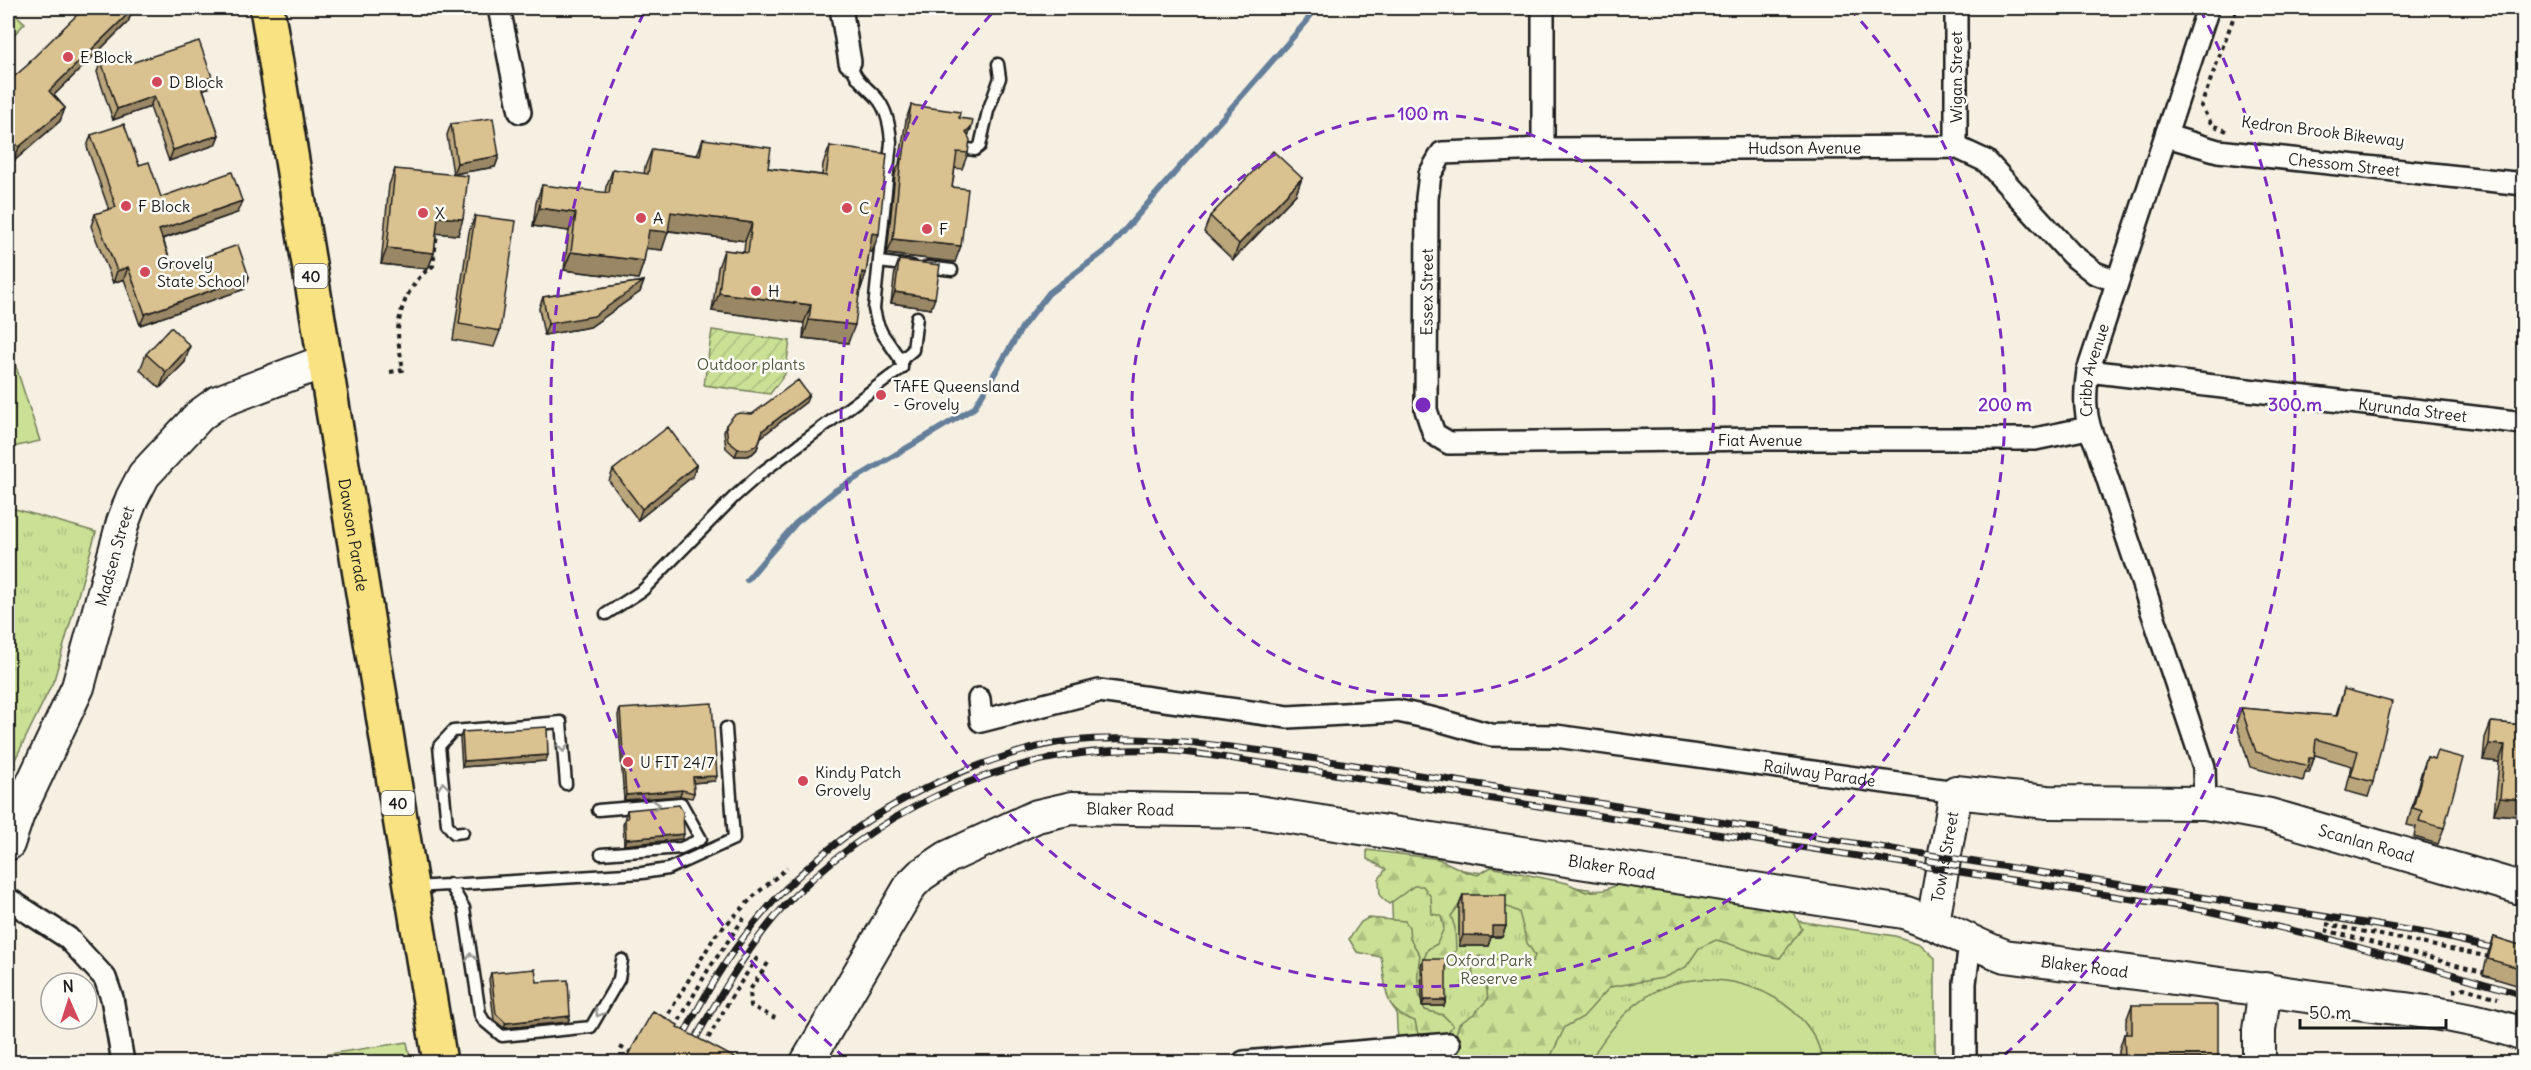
<svg xmlns="http://www.w3.org/2000/svg" width="2531" height="1070" viewBox="0 0 2531 1070" font-family="Delius,sans-serif">
<defs>
<pattern id="grass-tufts" width="24" height="20" patternUnits="userSpaceOnUse" patternTransform="scale(1.5)"><rect width="24" height="20" fill="#cae095"/><path d="M3 7l-1-3M5 7V3M7 7l1-3M15 17l-1-3M17 17v-4M19 17l1-3" fill="none" stroke="#adc080"/></pattern>
<pattern id="forest-firs" width="22" height="20" patternUnits="userSpaceOnUse" patternTransform="scale(1.5)"><rect width="22" height="20" fill="#cae095"/><path d="M5 1l3.5 6h-7zM16 11l3.5 6h-7z" fill="#adc080"/></pattern>
<pattern id="garden-furrows" width="10" height="10" patternUnits="userSpaceOnUse" patternTransform="scale(1.5)"><rect width="10" height="10" fill="#cae095"/><path d="M-1 1l2-2M0 10L10 0M9 11l2-2" fill="none" stroke="#adc080"/></pattern>
</defs>
<rect width="100%" height="100%" fill="#f6f0e2"/>
<filter id="ink" filterUnits="userSpaceOnUse"><feTurbulence type="fractalNoise" baseFrequency=".0167" numOctaves="2"/><feDisplacementMap in="SourceGraphic" scale="12" xChannelSelector="R" yChannelSelector="G"/><feConvolveMatrix kernelMatrix="1 2 1 2 8 2 1 2 1" color-interpolation-filters="sRGB"/></filter>
<g filter="url(#ink)">
<path fill="url(#grass-tufts)" stroke="#737e58" stroke-width="1.5" d="M8,8L25,23L8,41Z
M8,507L96,532L54,680L8,774Z
M1390,859L1895,936L1920,944L1935,958V1062H1401L1397,1029Z
M407,1042L411,1062H276Z"/>
<path fill="url(#forest-firs)" stroke="#737e58" stroke-width="1.5" d="M1367,850L1439,859L1466,872L1478,875L1491,867L1567,883L1586,892L1604,890L1625,882L1793,911L1802,929L1780,958C1757,956 1738,945 1716,940L1699,948L1686,967L1663,978L1610,987L1583,1017L1565,1027L1548,1062H1456L1450,1054L1459,1024L1474,1014L1488,999L1486,985L1473,977L1472,963L1479,956L1513,962L1533,961L1535,955L1527,943L1519,912L1501,904L1461,903L1451,916L1455,928L1456,951L1448,956L1443,963L1433,964L1424,959L1428,949L1437,944L1444,928L1441,916L1432,914L1431,897L1423,886H1414L1389,904L1380,896L1379,879L1386,869L1367,859Z
M1368,918L1405,921L1409,927L1410,939L1420,955C1417,972 1416,994 1425,1010L1443,1015L1453,1025L1445,1036L1432,1038L1418,1034L1415,1021C1381,1012 1387,986 1381,957L1357,952L1349,939L1361,922Z"/>
<path fill="url(#garden-furrows)" stroke="#737e58" stroke-width="1.5" d="M712,330L790,341L785,374L770,394L704,385Z"/>
<path fill="#cae095" stroke="#737e58" stroke-width="1.5" d="M8,342L40,441L8,448Z
M1704,979C1714,980 1726,980 1737,983C1774,991 1818,1021 1822,1062H1589C1610,1028 1635,995 1676,983C1684,980 1695,980 1704,979Z"/>
<g fill="none" stroke-linecap="round" stroke-linejoin="round">
<path stroke="#657f9a" stroke-width="6" d="M747,580L796,523L836,490L974,408L1023,326L1049,293L1110,247L1307,21L1313,8"/>
<defs>
<path id="lane" d="M968,149L975,150L980,146L988,111L1000,78L998,64
M879,262L912,266
M927,267L952,270
M900,361L913,350L917,317
M606,614L643,590L734,497L761,473L902,368V362L882,333L877,322L874,309L891,142C890,126 887,109 876,97C863,83 856,81 850,62
M598,810L681,803L701,839L681,848L601,854
M463,832L454,833L447,824L439,746L453,731L561,722L566,784
M450,884L464,908L480,1014L484,1021L502,1036L591,1027L619,979L622,960
M415,887L642,873L668,869L734,839L726,728"/>
<g id="street">
<path d="M499,8L520,112"/>
<path d="M841,8L850,62"/>
<path d="M1956,8V147"/>
<path id="s1" d="M2167,136L2218,151L2524,184"/>
<path d="M1543,149V8"/>
<path id="s2" d="M2088,371L2524,423"/>
<path id="s3" d="M2088,428L2035,439H1761L1449,443L1434,434L1426,410L1427,198L1430,174L1442,153L1543,149L1956,147L1986,161L2071,254L2095,273L2117,281"/>
<path id="s4" d="M979,699L981,721L1099,691L1288,717L1398,711L1435,719L1491,735L1556,736L1956,792"/>
<path id="s5" d="M2205,803L2204,767L2096,444C2084,419 2084,398 2088,371L2208,8"/>
<path d="M8,899L68,938L105,978L112,998L123,1062"/>
<path d="M1244,1062L1449,1044"/>
<path d="M1965,1062V983L1970,943"/>
</g>
<g id="secondary">
<path id="s6" d="M8,844L18,814L78,687L123,522L132,498L144,475L200,415L218,402L325,361"/>
<path id="s7" d="M1933,922L1956,792L2047,802L2205,803L2270,815L2524,889"/>
<path id="s8" d="M807,1062L911,885L921,875L948,857L1037,816L1072,808L1251,811L1903,912C1939,923 1969,943 2005,956C2119,971 2234,985 2349,1002C2406,1010 2469,1014 2524,1035"/>
<path d="M2259,1062V1030L2265,989"/>
</g>
<g id="primary">
<path id="s9" d="M267,8L440,1062"/>
</g>
</defs>
<use href="#lane" stroke="#1c1c1c" stroke-width="15"/>
<use href="#street" stroke="#1c1c1c" stroke-width="26"/>
<use href="#secondary" stroke="#1c1c1c" stroke-width="36"/>
<use href="#primary" stroke="#1c1c1c" stroke-width="38"/>
<path stroke="#1c1c1c" stroke-width="4" stroke-dasharray="4.5 4.5" stroke-linecap="butt" d="M2227,131L2212,125L2201,106L2237,8
M390,372L403,370C401,356 396,336 399,322C402,301 415,277 433,266L437,233
M2326,924L2490,957
M2325,930L2486,973
M768,963L750,990L751,1006L775,1018
M2453,991L2464,988L2498,998
M664,1021L715,936L755,895L787,868
M675,1028L708,970L744,918
M704,1046L732,996L759,955
M620,1047L634,1054"/>
<use href="#lane" stroke="#fdfcf7" stroke-width="10"/>
<use href="#street" stroke="#fdfcf7" stroke-width="21"/>
<use href="#secondary" stroke="#fdfcf7" stroke-width="32"/>
<use href="#primary" stroke="#f8e281" stroke-width="33"/>
<defs>
<path id="rail" d="M669,1062C692,1020 714,976 743,938C799,864 872,809 957,774C990,760 1035,745 1070,741C1141,734 1208,744 1278,753L2328,917L2431,934L2524,955
M682,1062C715,1005 749,940 797,893C892,800 1020,746 1154,750C1194,751 1236,760 1276,765L2203,910L2330,939L2524,995"/>
</defs>
<use href="#rail" stroke="#1c1c1c" stroke-width="7"/>
<use href="#rail" stroke="#fdfcf7" stroke-width="4.5" stroke-dasharray="14" stroke-linecap="butt"/>
</g>
<path fill="#bba67c" stroke="#1c1c1c" stroke-width="1.5" d="M133,9L128,22L54,95L65,108L60,121L14,161L8,154V82L28,65L30,61Z
M101,61L131,63L208,88L203,89L219,135L215,145L169,161L150,107L113,120L97,72Z
M911,105L972,126L968,136V153L962,169L955,168L952,187L955,262L887,254L895,174L899,164L906,120Z
M451,124L499,156L495,167L453,174L447,135Z
M91,135L139,165L161,197L237,213L163,239L173,268L249,277L245,289L140,325L124,279L113,283L91,226L95,214L109,210L87,147Z
M703,139L768,168L822,175L823,164L830,146L872,252H869L866,273L860,291L848,343L803,338L804,323L712,311L718,268L724,250L744,252L745,241L668,231L662,250L646,248L644,261L638,279L564,270L569,231L533,226L536,203L542,185L605,193L606,187L613,169L644,174L645,167L652,149L697,155Z
M395,169L458,235L436,233L434,253L428,269L381,264L389,185Z
M1302,178L1296,194L1233,260L1204,232L1210,216Z
M475,216L500,331L494,347L453,340L469,232Z
M899,260L931,309L891,303L895,271Z
M644,281L640,292L590,327L544,335L539,308L543,297Z
M146,354L185,362L160,388L140,370Z
M806,402L761,437L757,449L752,454L747,456H735L726,448L724,432L726,425L752,414Z
M696,465L693,476L638,520L609,481L613,470Z
M2344,689L2373,782L2368,797L2346,791L2352,766L2315,755L2309,773H2305L2303,781L2250,767L2236,723L2241,708L2336,716Z
M620,709L715,781L693,783L694,793L692,798L680,796L624,800L618,715Z
M2491,722L2523,725L2517,816L2494,814L2499,762L2483,760L2485,738Z
M462,732L546,761L462,767L460,738Z
M2437,751L2444,828L2438,844L2414,837L2416,827L2407,825L2421,774L2427,757L2434,759Z
M627,810L684,834L682,839L624,845L623,824Z
M1463,895L1506,926L1502,937H1491L1488,946H1459V906Z
M2494,937L2523,946V987L2483,975L2488,953Z
M1423,959L1446,1000L1444,1006H1422L1421,964Z
M491,973L537,982L570,1016L568,1022L504,1028L494,1020L489,979Z
M2132,1005L2216,1062H2119V1050L2124,1034H2126V1021Z"/>
<path fill="#998765" stroke="#1c1c1c" stroke-width="1.5" d="M133,9L128,22L45,104L49,91Z
M212,77L208,88L196,92L200,81Z
M154,96L150,107L113,120L117,109Z
M65,108L60,121L14,161L19,147Z
M972,126L966,142V132Z
M219,135L215,145L169,161L173,150Z
M499,156L495,167L453,174L457,163Z
M1302,178L1296,194L1233,260L1239,244Z
M242,201L237,213L155,241L159,230Z
M539,208L576,213L569,231L533,226Z
M671,212L752,223L745,241L664,230Z
M438,217L463,219L458,235L432,233Z
M649,230L668,232L662,250L642,248Z
M872,233L879,234L872,252L865,251Z
M893,239L961,246L955,262L887,254Z
M387,248L434,253L428,269L381,264Z
M571,252L644,261L638,279L564,270Z
M128,267L124,279L113,283L117,271Z
M862,272L866,273L860,291Z
M249,277L245,289L140,325L145,314Z
M644,281L640,292L590,327L544,335L548,324Z
M895,292L935,298L931,309L891,303Z
M719,293L811,305L804,323L712,311Z
M809,320L855,325L848,343L803,338Z
M190,346L185,362L160,388L166,372Z
M809,395L806,402L760,438L763,430Z
M759,442L757,449L752,454L747,456H735L738,449Z
M696,465L693,476L638,520L642,509Z
M2489,744L2505,745L2499,762L2483,760Z
M548,755L546,761L462,767L464,761Z
M2309,758H2314L2309,773H2305L2308,766Z
M717,776L715,781L691,783L693,777Z
M682,790L680,796L624,800L626,795Z
M2500,798L2523,800L2517,816L2494,814Z
M684,834L682,839L624,845L626,839Z
M1492,926H1506L1502,937H1491L1488,946H1459L1463,935Z
M1424,1000H1446L1444,1006H1422Z
M570,1016L568,1022L504,1028L506,1023Z
M2125,1057L2218,1058L2216,1062H2123Z"/>
<path fill="#dac190" stroke="#1c1c1c" stroke-width="1.5" d="M84,8H132L133,9L49,91L65,108L19,147L8,136V82L31,62L30,61Z
M199,41L212,77L200,81L219,135L173,150L154,96L117,109L101,61L128,52L131,63Z
M911,105L960,112L959,118L973,120L972,126L966,132L970,140L968,153L957,152L952,187L968,189L961,246L893,239L901,159H903Z
M493,118L499,156L457,163L451,124Z
M124,124L139,165L149,162L161,197L232,172L242,201L159,230L173,268L238,245L249,277L145,314L128,267L117,271L95,214L116,207L91,135Z
M703,139L771,148L768,168L826,176L830,146L887,154L879,234L872,233L866,273L862,272L855,325L809,320L811,305L719,293L724,250L748,253L752,223L671,212L668,232L649,230L644,261L571,252L576,213L539,208L542,185L609,193L613,169L648,174L652,149L700,156Z
M1273,151L1302,178L1239,244L1210,216Z
M395,169L468,176L463,219L438,217L434,253L387,248Z
M475,216L516,221L500,331L459,324Z
M899,260L940,265L935,298L895,292Z
M644,281L594,316L548,324L543,297Z
M171,327L190,346L166,372L146,354Z
M798,380L809,395L763,430L759,442L755,446L749,449H738L728,441L726,425L734,415L739,413L752,414Z
M668,427L696,465L642,509L613,470Z
M2344,689L2392,702L2373,782L2351,776L2358,751L2316,739L2314,758H2309L2308,766L2256,752L2241,708L2337,716Z
M712,703L717,776L693,777L694,793L682,790L626,795L620,709Z
M2491,722L2523,725V800L2500,798L2505,745L2489,744Z
M547,727L548,755L464,761L462,732Z
M2437,751L2463,758L2444,828L2419,821L2422,811L2413,808L2427,757L2434,759Z
M679,805L683,812L684,834L626,839L625,819L628,818L627,810Z
M1463,895H1506V926H1492V936L1463,935Z
M2494,937L2523,946V969L2488,959Z
M1423,959H1446V1000H1424Z
M535,969L537,982L568,980L570,1016L506,1023L496,1014L491,973Z
M2132,1005H2218V1058L2125,1057L2124,1034H2132Z
M653,1011L678,1025L677,1027L735,1058L732,1062H624Z"/>
<defs><path id="oneway-chevron" d="M-2-3.5L2.5 0L-2 3.5" fill="none" stroke-width="1.6" stroke-linecap="round" stroke-linejoin="round" transform="scale(1.5)"/></defs>
<g stroke="#989794">
<use href="#oneway-chevron" transform="translate(563 748) rotate(85)"/>
<use href="#oneway-chevron" transform="translate(443 786) rotate(-96)"/>
<use href="#oneway-chevron" transform="translate(656 805) rotate(-4)"/>
<use href="#oneway-chevron" transform="translate(471 957) rotate(-99)"/>
<use href="#oneway-chevron" transform="translate(599 1013) rotate(120)"/>
</g>
</g>
<g fill="none" stroke="#7b2cbf" stroke-width="3" stroke-dasharray="10 8">
<circle cx="1423" cy="405" r="291"/>
<path d="M1849 8A582 582 0 1 1 997 8"/>
<path d="M845 1058A872 872 0 0 1 646 9M2200 9A872 872 0 0 1 2001 1058"/>
</g>
<g fill="#d1495b" stroke="#fdfcf7" stroke-width="2">
<circle cx="68" cy="57" r="6"/>
<circle cx="157" cy="82" r="6"/>
<circle cx="126" cy="206" r="6"/>
<circle cx="847" cy="208" r="6"/>
<circle cx="423" cy="213" r="6"/>
<circle cx="641" cy="218" r="6"/>
<circle cx="927" cy="229" r="6"/>
<circle cx="145" cy="272" r="6"/>
<circle cx="756" cy="291" r="6"/>
<circle cx="881" cy="395" r="6"/>
<circle cx="628" cy="762" r="6"/>
<circle cx="803" cy="781" r="6"/>
</g>
<g text-anchor="middle" dominant-baseline="central" stroke-width="5" stroke-linejoin="round" paint-order="stroke">
<g fill="#fdfcf7" stroke="#605f5e" stroke-width="1.5">
<rect x="294.5" y="264" width="33" height="24" rx="4.5"/>
<rect x="381.5" y="791" width="33" height="24" rx="4.5"/>
</g>
<g font-size="15" font-weight="bold" fill="#1c1c1c">
<text x="311" y="276">40</text>
<text x="398" y="803">40</text>
</g>
<g font-size="16" fill="#1c1c1c" stroke="#fdfcf7" text-anchor="start">
<text x="80" y="57">E Block</text>
<text x="169" y="82">D Block</text>
<text x="138" y="206">F Block</text>
<text x="859" y="208">C</text>
<text x="435" y="213">X</text>
<text x="653" y="218">A</text>
<text x="939" y="229">F</text>
<text x="157" y="263">Grovely<tspan x="157" dy="18">State School</tspan></text>
<text x="768" y="291">H</text>
<text x="893" y="386">TAFE Queensland<tspan x="893" dy="18">- Grovely</tspan></text>
<text x="640" y="762">U FIT 24/7</text>
<text x="815" y="772">Kindy Patch<tspan x="815" dy="18">Grovely</tspan></text>
</g>
<g font-size="16" fill="#1c1c1c" stroke="#fdfcf7">
<text transform="translate(1956 77) rotate(-90)">Wigan Street</text>
<text transform="translate(2323 131) rotate(7)">Kedron Brook Bikeway</text>
<text stroke="none"><textPath href="#s3" startOffset="1306">Hudson Avenue</textPath></text>
<text stroke="none"><textPath href="#s1" startOffset="180">Chessom Street</textPath></text>
<text stroke="none"><textPath href="#s3" startOffset="801">Essex Street</textPath></text>
<text stroke="none"><textPath href="#s5" startOffset="453">Cribb Avenue</textPath></text>
<text stroke="none"><textPath href="#s2" startOffset="327">Kyrunda Street</textPath></text>
<text x="1760" y="440">Fiat Avenue</text>
<text stroke="none"><textPath href="#s9" startOffset="534">Dawson Parade</textPath></text>
<text stroke="none"><textPath href="#s6" startOffset="308">Madsen Street</textPath></text>
<text stroke="none"><textPath href="#s4" startOffset="872">Railway Parade</textPath></text>
<text stroke="none"><textPath href="#s8" startOffset="444">Blaker Road</textPath></text>
<text stroke="none"><textPath href="#s7" startOffset="548">Scanlan Road</textPath></text>
<text stroke="none"><textPath href="#s7" startOffset="66">Towns Street</textPath></text>
<text stroke="none"><textPath href="#s8" startOffset="930">Blaker Road</textPath></text>
<text stroke="none"><textPath href="#s8" startOffset="1416">Blaker Road</textPath></text>
</g>
<g font-size="16" fill="#505740" stroke="#fdfcf7">
<text x="751" y="364">Outdoor plants</text>
<text x="1489" y="960">Oxford Park<tspan x="1489" dy="18">Reserve</tspan></text>
</g>
</g>
<circle cx="1423" cy="405" r="9" fill="#7b2cbf" stroke="#fdfcf7" stroke-width="3"/>
<g font-size="18" text-anchor="middle" font-weight="bold" fill="#7b2cbf" stroke="#fdfcf7" stroke-width="5" stroke-linejoin="round" paint-order="stroke">
<text x="1423" y="120">100 m</text>
<text x="2005" y="411">200 m</text>
<text x="2295" y="411">300 m</text>
</g>
<rect width="2531" height="1070" fill="none" stroke="#fdfcf7" stroke-width="30"/>
<rect x="15" y="15" width="2501" height="1040" fill="none" stroke="#1c1c1c" stroke-width="2" filter="url(#ink)"/>
<g transform="translate(69 1001) rotate(357)"><circle r="28" fill="#fdfcf7" stroke="#a3a29f" stroke-width="1.5"/>
<path d="M0-4.5L10 22L0 15L-10 22Z" fill="#d1495b"/>
<text y="-9" font-size="16" font-weight="bold" text-anchor="middle" fill="#1c1c1c">N</text>
</g>
<path d="M2300 1019v9h146v-9" fill="none" stroke="#1c1c1c" stroke-width="3"/>
<text x="2309" y="1019" font-size="18" fill="#1c1c1c" stroke="#fdfcf7" stroke-width="4.5" paint-order="stroke">50 m</text>
</svg>
